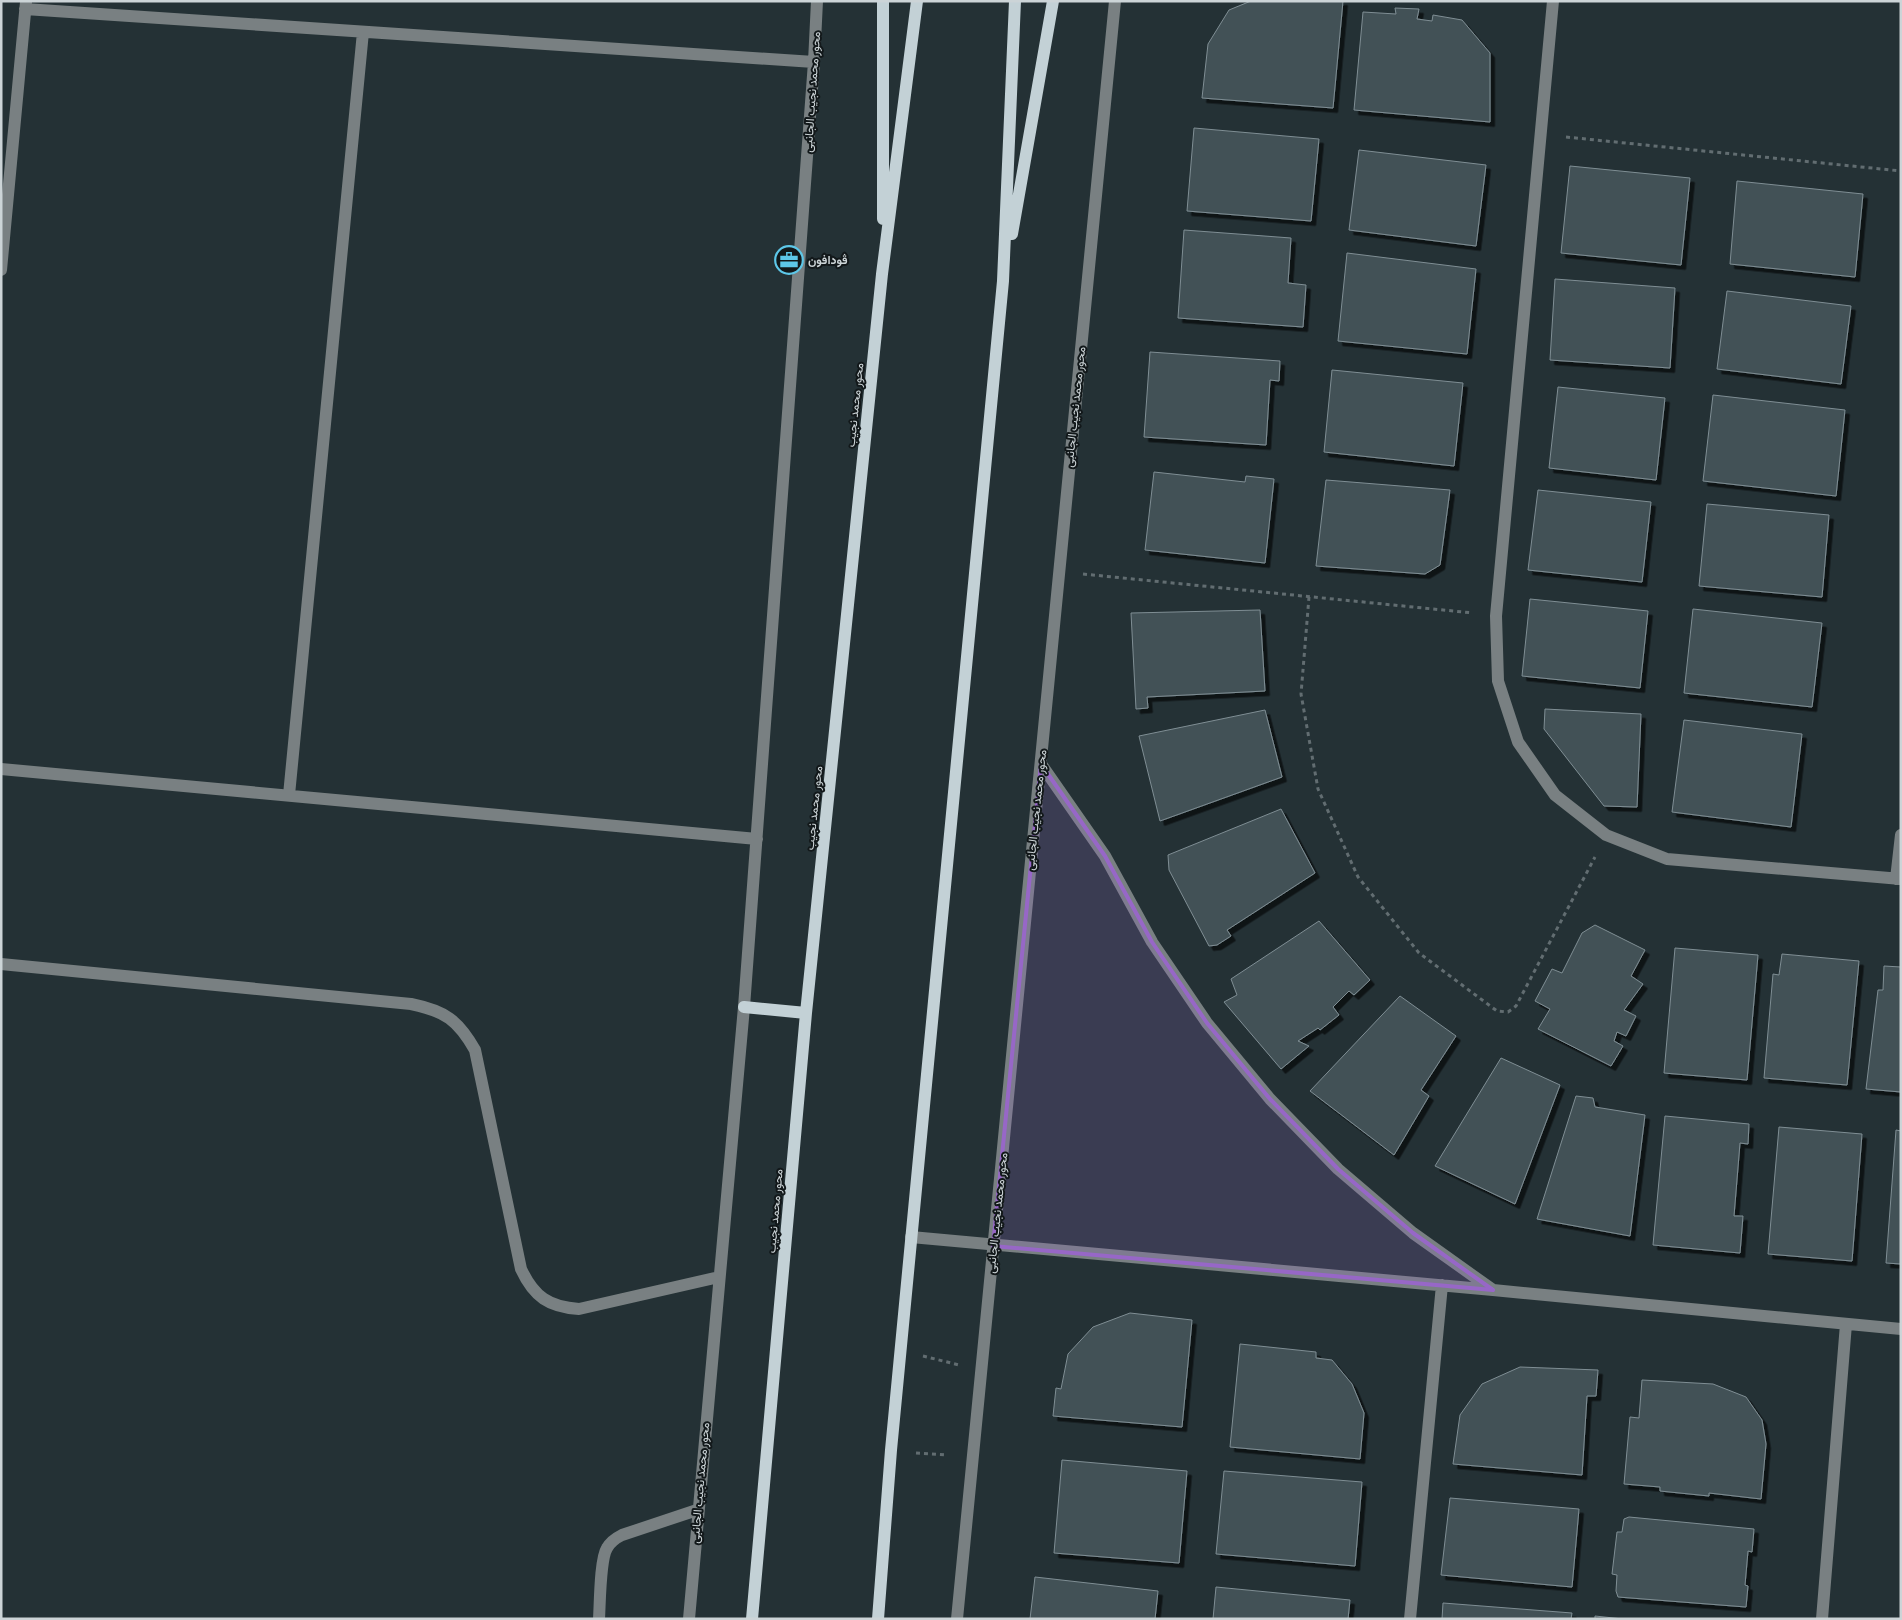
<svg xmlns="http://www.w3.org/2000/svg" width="1902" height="1620" viewBox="0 0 1902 1620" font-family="'Roboto Condensed',Vazirmatn,sans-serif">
<defs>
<filter id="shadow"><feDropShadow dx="4.5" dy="4.5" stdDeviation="0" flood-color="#0009"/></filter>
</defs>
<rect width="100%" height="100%" fill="#243135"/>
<path fill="#435156" stroke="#7f8e94" filter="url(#shadow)" d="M1251,1H1343L1333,108L1202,98L1208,44L1229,10Z
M1395,8L1419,9L1417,19L1432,21L1433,15L1462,20L1490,53V122L1354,110L1363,12L1396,14Z
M1194,128L1319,139L1311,221L1187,211Z
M1359,150L1486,165L1476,246L1349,230Z
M1570,166L1690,178L1681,265L1561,253Z
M1737,181L1863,194L1855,277L1730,264Z
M1184,230L1291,238L1288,283L1306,285L1303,327L1178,318Z
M1347,253L1476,269L1467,354L1338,341Z
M1555,279L1675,288L1670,368L1550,360Z
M1727,291L1851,306L1841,384L1717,369Z
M1150,352L1280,361L1279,381L1270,380L1266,445L1144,437Z
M1332,370L1463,383L1454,466L1324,452Z
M1558,387L1665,398L1656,480L1549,468Z
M1713,395L1845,410L1836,496L1703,481Z
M1154,472L1245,482L1246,476L1274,479L1265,563L1145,550Z
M1326,480L1450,490L1440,565L1425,574L1316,566Z
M1538,490L1651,502L1642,582L1528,570Z
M1707,504L1829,515L1822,597L1699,586Z
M1530,599L1648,611L1640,688L1522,676Z
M1693,609L1822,623L1812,707L1684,693Z
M1260,610L1265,691L1147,697L1148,708L1136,709L1131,613Z
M1545,709L1641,714L1637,807L1604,806L1544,729Z
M1265,710L1282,777L1160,821L1139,736Z
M1684,720L1802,734L1791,827L1672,812Z
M1281,809L1315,873L1227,930L1231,936L1217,945L1209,946L1169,870L1168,855Z
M1319,921L1370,980L1354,995L1349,991L1333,1007L1339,1015L1320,1030L1318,1028L1298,1041L1309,1046L1281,1069L1224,1002L1237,995L1231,979Z
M1595,925L1645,950L1631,976L1643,984L1624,1010L1636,1016L1626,1036L1617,1032L1614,1041L1623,1046L1611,1066L1538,1029L1550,1009L1535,1001L1552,969L1562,973L1582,933Z
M1675,948L1758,955L1747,1080L1664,1073Z
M1782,954L1859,961L1847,1085L1764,1078L1773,974L1779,975Z
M1884,966L1901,967V1092L1866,1089L1878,990H1883Z
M1400,996L1456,1036L1421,1090L1429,1096L1394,1155L1310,1091Z
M1501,1058L1560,1085L1515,1204L1435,1166Z
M1576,1096L1593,1098L1595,1107L1645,1115L1630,1236L1537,1219Z
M1665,1116L1749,1124L1748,1144L1740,1143L1734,1216H1743L1740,1253L1653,1245Z
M1779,1127L1862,1134L1852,1261L1768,1254Z
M1896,1130L1901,1131V1264L1886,1263Z
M1130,1313L1192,1320L1182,1427L1053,1416L1056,1388L1061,1389L1068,1354L1093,1327Z
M1240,1344L1316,1352V1358L1332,1360L1352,1384L1364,1413L1360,1459L1230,1447Z
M1520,1367L1598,1370L1596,1396H1587L1582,1475L1453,1464L1460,1415L1482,1384Z
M1642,1380L1713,1384L1746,1397L1762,1420L1766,1444L1761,1499L1709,1493V1496L1660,1491V1487L1624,1484L1630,1417L1639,1418Z
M1062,1460L1187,1471L1179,1563L1054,1553Z
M1224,1471L1362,1482L1355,1566L1216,1554Z
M1450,1498L1579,1509L1572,1587L1441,1575Z
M1629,1517L1754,1529L1752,1552L1748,1551L1745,1585L1748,1586L1746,1607L1618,1597L1616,1591L1617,1575L1612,1574L1617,1532H1622L1624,1519Z
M1035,1577L1158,1591L1155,1619H1030Z
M1216,1587L1350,1600L1348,1619H1213Z
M1443,1603L1572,1613L1571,1619H1442Z
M1595,1616L1623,1619H1595Z"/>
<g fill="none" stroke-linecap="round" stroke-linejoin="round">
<path stroke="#626d71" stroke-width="3" stroke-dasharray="4 4" stroke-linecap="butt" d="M1566,137L1901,171
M1083,574L1473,613
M1309,597L1301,694L1318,789L1358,877L1419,953L1497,1011L1508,1012L1516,1006L1595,857
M923,1356L959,1365
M916,1453L947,1455"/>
<path stroke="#798082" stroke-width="12" d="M1553,1L1496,616L1498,681L1518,742L1555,795L1606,835L1667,859L1901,879
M25,9L814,62
M1,270L26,2
M1041,764L1105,856L1152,942L1207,1023L1270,1099L1338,1169L1413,1233L1493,1290
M1,769L757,839
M289,795L363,32
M1896,879L1901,835
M1,964L411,1004C445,1011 458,1020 475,1050L521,1269C534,1297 549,1307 579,1309L719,1277
M911,1237L1493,1290L1901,1329
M599,1619C600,1603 600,1559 607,1548C611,1541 616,1538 622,1535L697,1510
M689,1619L744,1007L814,62L817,1
M957,1619L1115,1
M1410,1619L1442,1285
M1822,1619L1846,1324"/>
<path stroke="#c3d1d6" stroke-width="12" d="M883,219V1
M1012,234L1053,1
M744,1007L806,1013
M752,1619L806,1013L882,274L917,1
M878,1619L891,1450L1003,281L1015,1"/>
</g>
<path fill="#9767c7" fill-opacity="0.2" stroke="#9767c7" stroke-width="4" stroke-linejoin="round" d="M1041,764L1105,856L1152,942L1207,1023L1270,1099L1338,1169L1413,1233L1493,1290L993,1246Z"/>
<defs>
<symbol id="office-ring" viewBox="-11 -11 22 22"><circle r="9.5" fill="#12181a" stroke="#5dc7e8" stroke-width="1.5"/><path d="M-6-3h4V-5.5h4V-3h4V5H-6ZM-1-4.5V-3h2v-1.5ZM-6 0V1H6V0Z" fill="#5dc7e8"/></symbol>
</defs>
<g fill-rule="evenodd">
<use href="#office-ring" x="773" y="244" width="32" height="32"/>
</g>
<g text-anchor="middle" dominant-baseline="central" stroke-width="4" stroke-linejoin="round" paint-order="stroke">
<g font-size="12" fill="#ccd4d7" stroke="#12181a">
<text transform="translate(812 92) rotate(-86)">محور محمد نجيب الجانبى</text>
<text transform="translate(855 405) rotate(-84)">محور محمد نجيب</text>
<text transform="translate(1075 407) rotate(-84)">محور محمد نجيب الجانبى</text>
<text transform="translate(814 808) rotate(-84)">محور محمد نجيب</text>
<text transform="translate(1036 810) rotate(-84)">محور محمد نجيب الجانبى</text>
<text transform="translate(775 1211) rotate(-85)">محور محمد نجيب</text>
<text transform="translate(997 1213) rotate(-84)">محور محمد نجيب الجانبى</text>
<text transform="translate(700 1483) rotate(-85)">محور محمد نجيب الجانبى</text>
</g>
<g font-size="12" font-weight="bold" fill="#ccd4d7" stroke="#12181a" text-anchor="start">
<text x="808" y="260">ڤودافون</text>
</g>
</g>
<rect width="1902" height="1620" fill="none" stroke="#ccd4d7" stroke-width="5"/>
</svg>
